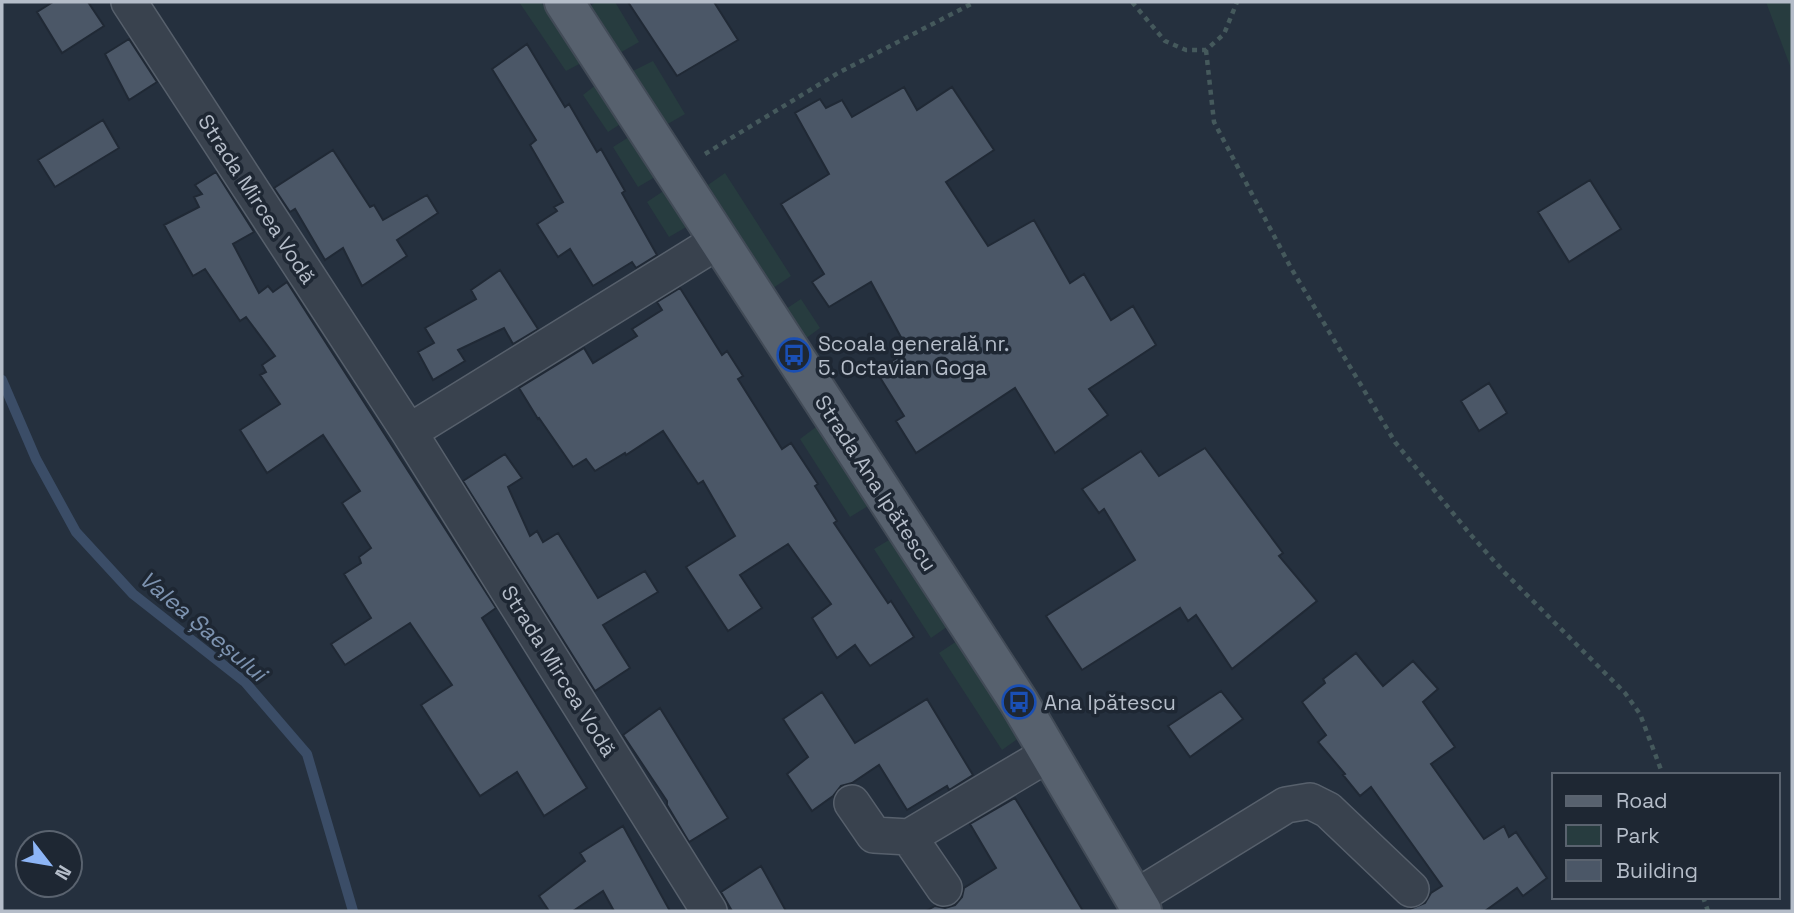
<svg xmlns="http://www.w3.org/2000/svg" width="1794" height="913" viewBox="0 0 1794 913" font-family="'Space Grotesk',sans-serif">
<rect width="100%" height="100%" fill="#25303e"/>
<path fill="#273c3f" d="M519,2H541L581,63L566,71Z
M596,2H615L639,42L618,54L589,7Z
M1766,2H1792V72V71Z
M653,61L685,114L666,125L633,71Z
M597,84L622,123L608,132L583,95Z
M629,137L655,177L638,187L613,147Z
M725,173L791,276L773,288L708,185Z
M665,190L688,226L669,237L647,202Z
M801,299L820,328L805,339L786,309Z
M820,424L873,503L850,517L800,439Z
M894,537L951,624L931,638L874,549Z
M960,639L1016,730V740L1002,750L939,653Z"/>
<g fill="none" stroke-linecap="round" stroke-linejoin="round">
<path stroke="#3b4d67" stroke-width="10" d="M2,380L36,459L76,532L133,594L245,682L307,754L353,911"/>
</g>
<path fill="#4b5767" stroke="#202935" stroke-width="2" d="M53,2H88L104,26L62,53L37,12Z
M628,2H714L738,40L677,76Z
M129,39L157,82L129,100L105,54Z
M527,44L565,107L569,104L597,152L601,149L625,191L622,193L657,255L636,268L632,262L593,286L570,249L558,257L537,224L557,211L554,207L563,202L530,145L536,140L492,69Z
M904,87L917,110L952,87L994,150L946,182L988,246L1034,220L1070,283L1084,274L1111,320L1133,306L1156,345L1089,389L1108,415L1055,453L1015,388L916,453L896,421L904,416L876,371L897,358L892,348L903,341L871,282L829,307L812,282L824,274L781,204L829,174L795,113L820,99L826,108L842,100L852,117Z
M103,120L119,148L55,187L38,160Z
M333,150L370,207L374,205L383,220L427,195L438,213L397,240L407,256L362,286L343,248L325,260L295,209L290,212L274,188Z
M216,172L254,232L233,244L259,293L268,286L273,292L287,282L496,608L482,618L587,788L544,816L517,772L480,796L421,705L452,685L410,623L345,665L331,644L371,618L344,574L361,563L359,557L371,548L342,503L360,491L323,435L267,473L240,430L280,404L260,375L266,372L262,365L275,356L246,317L240,321L205,269L193,276L164,225L199,207L194,197L202,194L195,185Z
M1590,180L1621,229L1569,262L1538,212Z
M500,270L538,329L513,344L504,328L458,350L465,361L433,380L418,352L434,343L425,328L476,299L471,290Z
M680,288L722,355L727,351L743,376L738,379L782,449L791,443L818,484L815,486L837,521L834,523L888,603L891,601L914,637L870,666L855,645L837,658L812,618L831,604L788,544L740,575L762,608L728,631L686,567L735,536L703,481L698,484L663,431L626,455L625,453L595,471L586,459L573,467L539,418L538,419L519,388L584,348L593,363L637,336L632,329L662,310L657,302Z
M1489,383L1507,413L1479,431L1461,401Z
M1205,448L1283,553L1279,556L1317,601L1232,669L1196,615L1188,621L1180,608L1082,670L1046,616L1135,560L1104,509L1099,513L1082,489L1141,451L1159,476Z
M505,454L522,478L508,487L530,536L537,531L543,542L558,533L598,598L645,571L658,592L603,625L630,668L595,691L463,481Z
M1356,653L1383,686L1413,661L1438,689L1423,702L1455,747L1431,764L1484,839L1504,826L1509,837L1516,832L1547,878L1523,896L1517,888L1485,911H1405L1425,903L1431,893L1442,886L1371,787L1360,796L1343,775L1345,774L1318,742L1326,735L1302,702L1325,683L1323,679Z
M1221,691L1243,719L1190,757L1168,726Z
M822,692L855,743L927,699L973,775L949,790L947,786L907,810L879,765L852,783L841,786L833,796L812,811L787,774L808,757L783,719Z
M660,708L728,818L689,842L667,805V801L623,735Z
M1015,798L1083,911H926L935,906L945,908L955,905L962,897L964,888L996,868L970,824Z
M623,826L670,911H614L603,891L573,911H549L539,896L585,861L580,853Z
M761,866L786,911H732L721,892Z"/>
<g fill="none" stroke-linecap="round" stroke-linejoin="round">
<defs>
<path id="minor" d="M129,2L409,432L709,911
M409,432L718,241
M852,803L874,835L909,837
M944,888L909,837L1050,753
M1135,898L1286,805L1310,801L1328,810L1411,889"/>
<path id="major" d="M564,2L1019,702L1142,911"/>
</defs>
<use href="#minor" stroke="#57606c" stroke-width="38"/>
<use href="#major" stroke="#424b57" stroke-width="42"/>
<path stroke="#45595c" stroke-width="4.5" stroke-dasharray="5 5" stroke-linecap="butt" d="M1132,2L1165,41L1186,50H1206L1224,34L1237,2
M1206,50L1214,122L1291,268L1395,442L1470,534L1504,572L1625,693L1640,714L1663,775
M705,154L838,73L975,2
M1703,897L1708,911"/>
<use href="#minor" stroke="#39424e" stroke-width="35"/>
<use href="#major" stroke="#57616e" stroke-width="38"/>
</g>
<defs>
<symbol id="bus-ring" viewBox="-11 -11 22 22"><circle r="9.5" fill="#1e2733" stroke="#1a4fb4" stroke-width="1.5"/><path d="M-5-6H5V4H4V6H2V4H-2V6H-4V4H-5ZM-3.5-4V0h7V-4ZM-3.5 1.2v1.5H-2V1.2ZM2 1.2v1.5H3.5V1.2Z" fill="#1a4fb4"/></symbol>
</defs>
<g fill-rule="evenodd">
<use href="#bus-ring" x="775" y="336" width="38" height="38"/>
<use href="#bus-ring" x="1000" y="683" width="38" height="38"/>
</g>
<g text-anchor="middle" dominant-baseline="central" stroke-width="7" stroke-linejoin="round" paint-order="stroke">
<g font-size="21" fill="#b5bdc9" stroke="#1e2733">
<text transform="translate(257 199) rotate(57)">Strada Mircea Vodă</text>
<text transform="translate(876 483) rotate(57)">Strada Ana Ipătescu</text>
<text transform="translate(559 671) rotate(58)">Strada Mircea Vodă</text>
</g>
<g font-size="21" fill="#b5bdc9" stroke="#1e2733" text-anchor="start">
<text x="818" y="343">Scoala generală nr.<tspan x="818" dy="24">5. Octavian Goga</tspan></text>
<text x="1044" y="702">Ana Ipătescu</text>
</g>
<g font-size="23" font-style="italic" fill="#7d93b0" stroke="#1e2733">
<text transform="translate(203 626) rotate(40)">Valea Șaeșului</text>
</g>
</g>
<rect width="1794" height="913" fill="none" stroke="#b5bdc9" stroke-width="7"/>
<rect x="1552" y="773" width="228" height="126" fill="#1e2733" stroke="#5a636f" stroke-width="2"/>
<rect x="1566" y="796" width="35" height="10" fill="#57616e" stroke="#5a636f" stroke-width="2"/>
<text x="1616" y="808" font-size="21" fill="#b5bdc9">Road</text>
<rect x="1566" y="825" width="35" height="21" fill="#273c3f" stroke="#5a636f" stroke-width="2"/>
<text x="1616" y="843" font-size="21" fill="#b5bdc9">Park</text>
<rect x="1566" y="860" width="35" height="21" fill="#4b5767" stroke="#5a636f" stroke-width="2"/>
<text x="1616" y="878" font-size="21" fill="#b5bdc9">Building</text>
<g transform="translate(49 864) rotate(121)"><circle r="33" fill="#1e2733" stroke="#5a636f" stroke-width="2"/>
<path d="M0-5L12 26L0 18L-12 26Z" fill="#8db5f6"/>
<text y="-10" font-size="19" font-weight="bold" text-anchor="middle" fill="#b5bdc9">N</text>
</g>
</svg>
